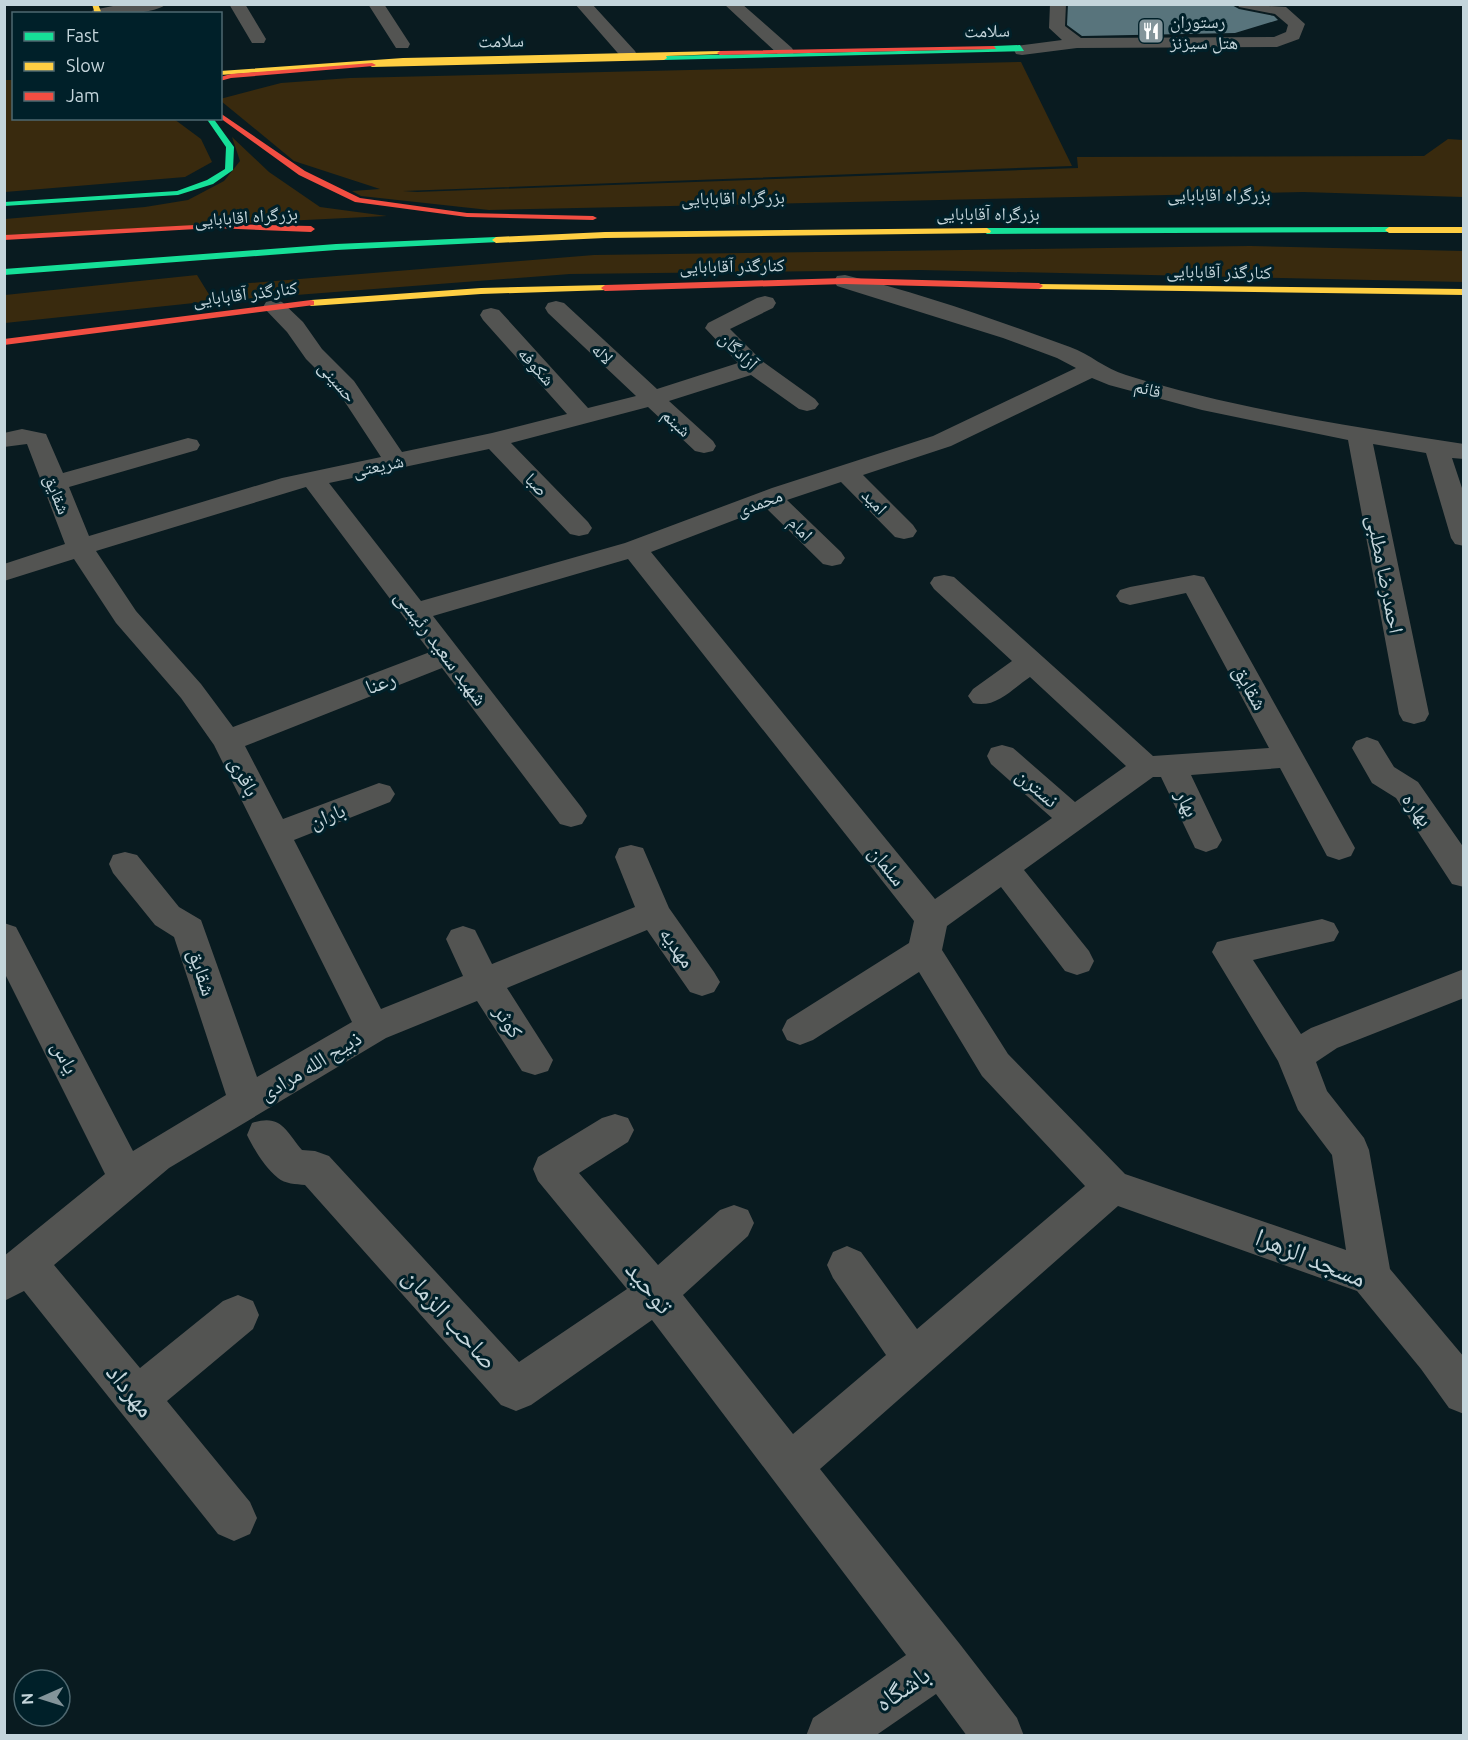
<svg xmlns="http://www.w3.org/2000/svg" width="1468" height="1740" viewBox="0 0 1468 1740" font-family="Ubuntu,'Noto Naskh Arabic',sans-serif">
<rect width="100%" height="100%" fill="#091b20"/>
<path fill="#392a0e" d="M1021,62L1072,166L403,191L417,192L1078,168L1077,157L1424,156L1448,139L1463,140V197L1303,192L489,210L361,196L352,191L380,189L294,161L221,101L220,99L281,83L350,78Z
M5,80H13L14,118L174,119L201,139L212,162L185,177L5,192Z
M232,137L269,172L320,207L387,216L5,235V219L145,207L188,200L224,181L240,161Z
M1250,246L1463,251V282L920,270L570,274L244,299L239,284L594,255Z
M197,275L213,301L5,323V295Z"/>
<path fill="#58747c" d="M1068,4H1230L1239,9L1274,16L1278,20L1235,33L1082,36L1067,25Z"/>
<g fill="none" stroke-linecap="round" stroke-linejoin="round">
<path fill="#535452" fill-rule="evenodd" d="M123,4H166C155,15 107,15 91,13L93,10Z
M229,4H245L266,39L264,43H252Z
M368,4H384L410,44L408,48H396Z
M575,4H592L635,51L637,55L635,59H623Z
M724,4H742L792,48L794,52L792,56H780Z
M1050,4H1066L1065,26L1081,38L1274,37L1286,32L1288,25L1275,14L1239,7L1237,4L1286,7L1305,24L1299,39L1277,47L1077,48L1022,55L1016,54L1014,50L1016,46L1062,40L1049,28Z
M845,275C921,293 996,320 1070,347C1090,354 1105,369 1126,375C1236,409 1350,426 1464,444V459L1452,458L1464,494V546L1455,544L1451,538L1426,453L1373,444L1429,714L1425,721L1414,724L1403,721L1399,714L1348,440L1202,410L1109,385L1092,378L951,446L863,475L913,525L917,531L913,537L904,539L895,537L841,482L787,500L841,552L845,558L841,564L832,566L823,564L766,508L651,552L935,899L1052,818L991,764L987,756L991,748L1002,745L1013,748L1075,802L1126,766L1030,677C1012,689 995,709 973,703L968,696L973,689L1012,661L934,589L930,583L934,577L944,575L954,577L1153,756L1269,748L1186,593L1130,605L1120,602L1116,596L1120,590L1130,587L1194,575L1204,577L1355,848L1351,856L1339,860L1327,856L1280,768L1191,775L1222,840L1217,848L1206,852L1195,848L1161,777H1153L1024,870L1089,951L1094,961L1089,971L1077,975L1065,971L1001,887L947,926L942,950L1008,1054L1125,1174L1346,1250L1332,1155L1298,1110L1278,1061L1212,952L1217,942L1229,939L1322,919L1334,923L1339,932L1334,941L1253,960L1301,1034L1311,1028L1464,969V998L1337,1048L1316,1062L1327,1091L1364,1138L1369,1150L1390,1269L1464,1357V1414L1449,1408L1421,1369L1357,1291L1118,1206L820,1469L959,1643L1017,1718L1024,1736H967L936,1694L875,1736H806L813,1718L906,1655L652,1320L531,1405L516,1411L501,1405L305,1185C296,1184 285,1184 278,1178C265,1168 254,1149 247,1135L252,1123C281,1113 286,1131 302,1150L315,1151L329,1156L519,1362L627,1289L538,1181L533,1169L538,1157L602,1118L615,1114L628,1118L634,1130L628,1142L579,1173L658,1265L720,1210L734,1205L748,1210L754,1223L748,1236L683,1295L793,1434L886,1355L833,1278L827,1265L833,1252L847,1246L861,1252L917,1329L1085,1186L982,1076L919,972L813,1040L800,1045L787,1040L782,1030L787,1020L909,943L914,921L628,559L433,616L582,808L587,816L582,824L571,827L560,824L442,668L245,746L283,819L379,783L390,786L395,794L390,802L294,840L381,1009L463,976L446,939L451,930L463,926L475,930L492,964L635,907L615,857L619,848L631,845L643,848L669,908L714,972L720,982L714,992L702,996L690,992L647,930L507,988L553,1060L548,1071L535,1075L522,1071L477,1001L386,1038L169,1168L54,1265L140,1368L223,1301L238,1295L253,1301L259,1315L253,1329L167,1401L250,1502L257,1518L250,1534L234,1541L218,1534L24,1291L4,1301V1256L105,1174L4,972V923L16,927L133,1151L226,1095L174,937L155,925L113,873L109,864L113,855L125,852L137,855L179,907L201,920L257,1077L352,1022L214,745L181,698L116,623L74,559L4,581V564L65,544L27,444L4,447V433L22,429L46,434L63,473L188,438L197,440L200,445L197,450L69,487L89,536L282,478L381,457L337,390L306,359L287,332L263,307L266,302L274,300L282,302L303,322L322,349L354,381L402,452L492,433L567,414L483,320L480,315L483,310L491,308L499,310L588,408L636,396L548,313L545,308L548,303L556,301L564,303L657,389L738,363L705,328L708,323L757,298L765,296L773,298L776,303L773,308L730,329L762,361L815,399L819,404L815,409L807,411L799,409L751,375L669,401L713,441L716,446L713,451L704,453L695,451L648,407L511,443L588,522L592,528L588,534L579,536L570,534L489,449L329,483L421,601L625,543L772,488L933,436L1076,368L1057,358L1003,338L837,286L834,281L837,276ZM306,487L430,652L233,727L201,684L136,611L96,551Z
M1367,737L1378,741L1394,767L1418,782L1464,848V887L1452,884L1396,798L1372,783L1352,748L1356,741Z"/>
<path fill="#16e098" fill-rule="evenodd" d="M1020,45L1024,51L664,60L661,58L664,56L991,49L994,46Z
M206,118H213L234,147L233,170L213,184L178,195L4,206V202L177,191L207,180L225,169L226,147Z
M1389,227L1393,230L1392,232L987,234L983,231L987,228Z
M496,237L500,240L499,242L336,250L4,275V269L336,244Z"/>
<path fill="#ffcf43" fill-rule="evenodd" d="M92,4H98L102,14H95Z
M720,51L722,54L666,56L667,58L664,60L372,67L369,65L220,75V71L403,58Z
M1464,227V233H1389L1385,230L1389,227Z
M987,228L991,231L990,233L605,238L496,243L492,240L496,237L605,232Z
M1036,284L1464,289V295L1039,289L1035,286Z
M605,285L608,286V290L481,294L311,306L307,303L311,300L481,288Z"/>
<path fill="#f24e42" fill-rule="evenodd" d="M994,46L996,49L720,55L717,53L720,51Z
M372,63L376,65L374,66L231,78L220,81V77L231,74Z
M220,113L305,171L360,198L467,213L593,216L597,218L593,220L467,217L355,202L299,175L220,118Z
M214,224L311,226L315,229L311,232L214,228L4,240V235Z
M845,278L1039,283L1043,286L1039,289L845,284L605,291L601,288L605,285Z
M311,300L314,301V305L4,345V339Z"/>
</g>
<defs>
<symbol id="restaurant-square" viewBox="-11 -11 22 22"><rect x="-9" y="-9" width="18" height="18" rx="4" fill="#83949a" stroke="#002029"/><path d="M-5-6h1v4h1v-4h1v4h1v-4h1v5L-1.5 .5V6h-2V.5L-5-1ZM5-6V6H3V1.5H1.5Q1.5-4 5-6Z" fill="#fff"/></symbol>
</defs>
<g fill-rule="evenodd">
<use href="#restaurant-square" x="1136" y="16" width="30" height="30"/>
</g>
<g text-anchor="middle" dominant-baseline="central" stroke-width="6" stroke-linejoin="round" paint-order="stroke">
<g font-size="18" fill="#c4d5db" stroke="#002029" text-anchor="start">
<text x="1170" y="21">رستوران<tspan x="1170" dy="21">هتل سیزنز</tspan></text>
</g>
<g font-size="18" fill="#c4d5db" stroke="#002029">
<text transform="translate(987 30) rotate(-1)">سلامت</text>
<text transform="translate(501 40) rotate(-1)">سلامت</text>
<text x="1219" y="194">بزرگراه اقابابایی</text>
<text transform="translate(733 197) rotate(-1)">بزرگراه اقابابایی</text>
<text x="988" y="213">بزرگراه آقابابایی</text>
<text transform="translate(246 216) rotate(-4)">بزرگراه اقابابایی</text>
<text transform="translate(732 265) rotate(-1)">کنارگذر آقابابایی</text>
<text transform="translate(1219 271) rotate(1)">کنارگذر آقابابایی</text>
<text transform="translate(245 293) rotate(-7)">کنارگذر آقابابایی</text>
<text transform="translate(739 350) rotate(44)">آزادگان</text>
<text transform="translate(603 353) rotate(44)">لاله</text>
<text transform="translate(537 366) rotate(48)">شکوفه</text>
<text transform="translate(338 381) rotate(49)">حسینی</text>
<text transform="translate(1148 388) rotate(15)">قائم</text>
<text transform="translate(677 422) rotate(42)">شبنم</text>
<text transform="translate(378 465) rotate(-12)">شریعتی</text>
<text transform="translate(537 484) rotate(46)">صبا</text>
<text transform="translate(58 494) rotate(68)">شقایق</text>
<text transform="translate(875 501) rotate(46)">امید</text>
<text transform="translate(759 502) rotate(-20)">محمدی</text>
<text transform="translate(801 528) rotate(45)">امام</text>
</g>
<g font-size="21" fill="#c4d5db" stroke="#002029">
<text transform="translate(1386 574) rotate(79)">احمدرضا مطلبی</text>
<text transform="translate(442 647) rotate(53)">شهید سعید رئیسی</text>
<text transform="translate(380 682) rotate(-21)">رعنا</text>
<text transform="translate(1251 687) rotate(61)">شقایق</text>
<text transform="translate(245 776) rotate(63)">باقری</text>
<text transform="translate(1038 787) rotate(41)">نسترن</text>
<text transform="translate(1188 803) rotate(65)">بهار</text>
<text transform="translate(1418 809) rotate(54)">بهاره</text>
<text transform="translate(327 815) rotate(-22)">باران</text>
<text transform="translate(888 865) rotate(51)">سلمان</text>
<text transform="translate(678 947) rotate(55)">مهدیه</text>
<text transform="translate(203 972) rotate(72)">شقایق</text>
<text transform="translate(509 1021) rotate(57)">کوثر</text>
<text transform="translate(66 1057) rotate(63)">یاس</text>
<text transform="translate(310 1065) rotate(-31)">ذبیح الله مرادی</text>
</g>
<g font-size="26" fill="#c4d5db" stroke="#002029">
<text transform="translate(1311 1257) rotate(22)">مسجد الزهرا</text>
<text transform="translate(650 1287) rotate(51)">توحید</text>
<text transform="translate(451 1318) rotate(48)">صاحب الزمان</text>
<text transform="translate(131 1390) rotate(51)">مهرداد</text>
<text transform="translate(902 1688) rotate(-34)">باشگاه</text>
</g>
</g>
<rect width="1468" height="1740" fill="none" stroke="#c4d5db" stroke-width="12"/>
<rect x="12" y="12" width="210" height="108" fill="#002029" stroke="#4e6870" stroke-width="1.5"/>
<rect x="24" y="32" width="30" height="9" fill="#16e098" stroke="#4e6870" stroke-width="1.5"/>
<text x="66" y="42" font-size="18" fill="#c4d5db">Fast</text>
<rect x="24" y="62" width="30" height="9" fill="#ffcf43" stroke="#4e6870" stroke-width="1.5"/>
<text x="66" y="72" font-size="18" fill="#c4d5db">Slow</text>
<rect x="24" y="92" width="30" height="9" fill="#f24e42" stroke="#4e6870" stroke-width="1.5"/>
<text x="66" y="102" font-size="18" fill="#c4d5db">Jam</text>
<g transform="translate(42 1698) rotate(267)"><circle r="28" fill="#002029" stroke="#4e6870" stroke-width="1.5"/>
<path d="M0-4.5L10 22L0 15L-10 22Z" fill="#83949a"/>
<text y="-9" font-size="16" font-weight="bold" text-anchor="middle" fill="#c4d5db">N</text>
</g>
</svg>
